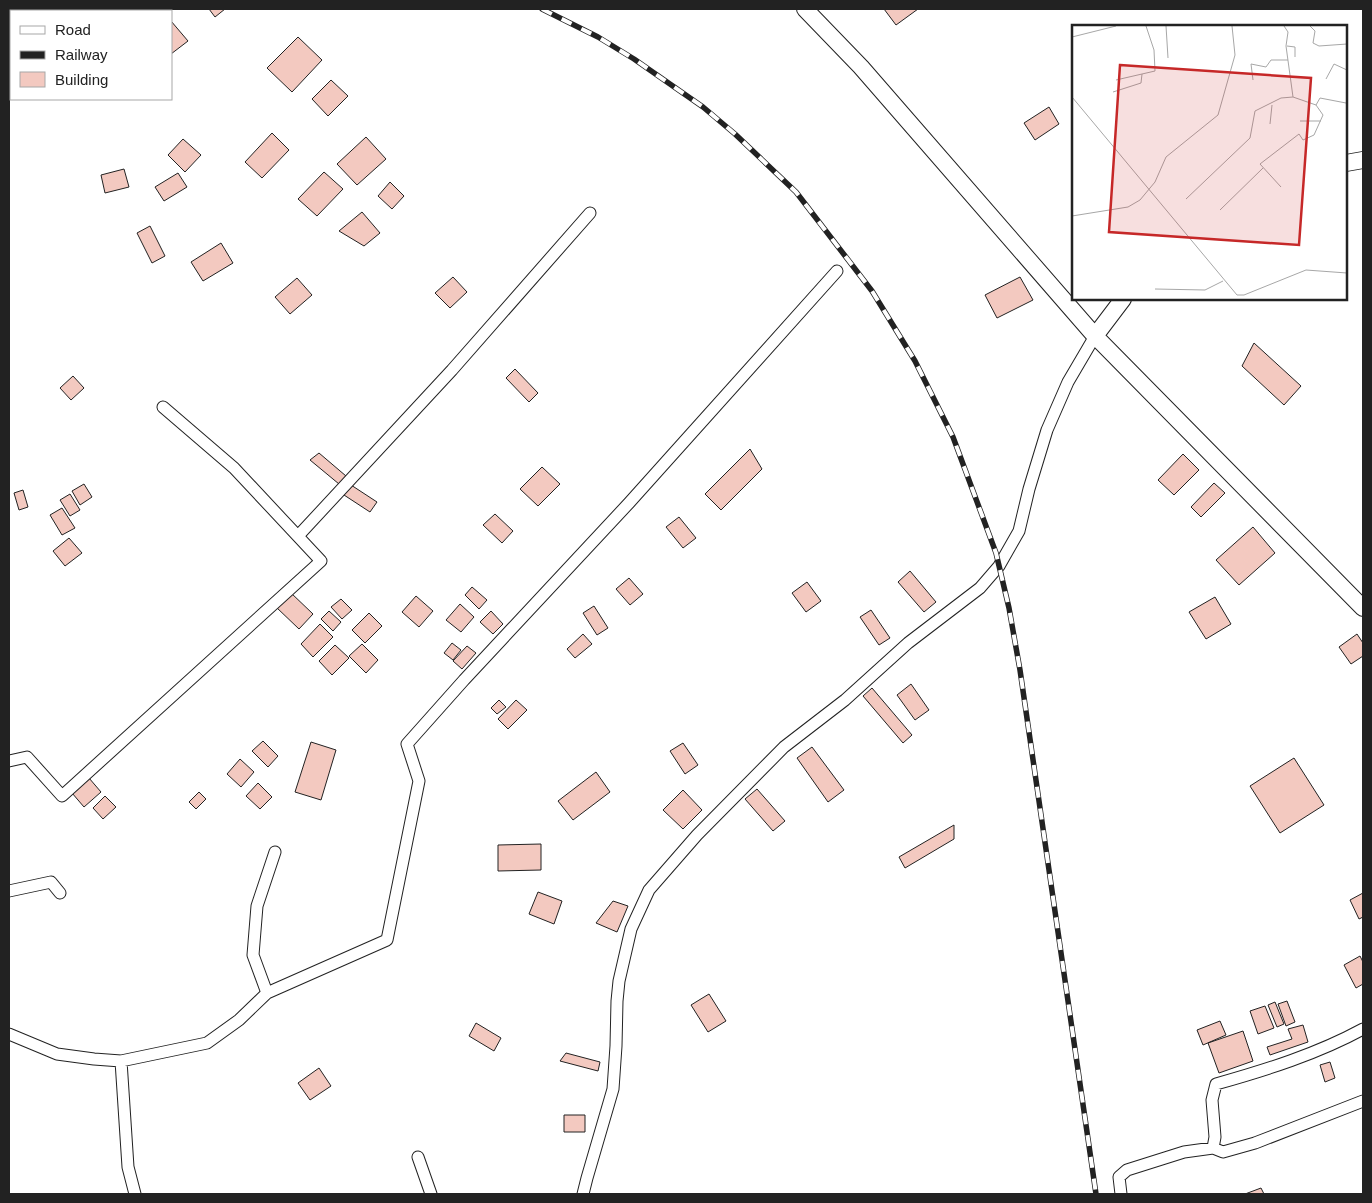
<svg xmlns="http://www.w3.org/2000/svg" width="1372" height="1203" viewBox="0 0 1372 1203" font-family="Helvetica,sans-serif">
<rect width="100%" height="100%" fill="#fff"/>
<path fill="#f3c9c0" stroke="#222" d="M96,9H124L127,10L126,11H95Z
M209,9H225L215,17Z
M884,9H918L896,25Z
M171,21L188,41L171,54Z
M298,37L322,60L292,92L267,68Z
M331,80L348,96L328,116L312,99Z
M1049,107L1059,124L1035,140L1024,123Z
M272,133L289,150L262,178L245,162Z
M366,137L386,159L357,185L337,164Z
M183,139L201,155L185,172L168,155Z
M124,169L129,187L105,193L101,175Z
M324,172L343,189L317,216L298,199Z
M178,173L187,187L164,201L155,187Z
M390,182L404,196L392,209L378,196Z
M362,212L380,233L364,246L339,231Z
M150,226L165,256L152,263L137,233Z
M221,243L233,263L203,281L191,262Z
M453,277L467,292L450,308L435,293Z
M1020,277L1033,300L997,318L985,295Z
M297,278L312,295L290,314L275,297Z
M1254,343L1301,386L1284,405L1242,366Z
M515,369L538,393L529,402L506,378Z
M73,376L84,388L71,400L60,388Z
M750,449L762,469L721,510L705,494Z
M319,453L346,476L339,484L310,460Z
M1183,454L1199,470L1174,495L1158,480Z
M542,467L560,484L538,506L520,489Z
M1214,483L1225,493L1201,517L1191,507Z
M84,484L92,497L80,505L72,491Z
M351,485L377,502L370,512L344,495Z
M23,490L28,507L19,510L14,493Z
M70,494L80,510L70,516L60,500Z
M62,508L75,528L62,535L50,515Z
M495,514L513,531L502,543L483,525Z
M679,517L696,538L683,548L666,527Z
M1253,527L1275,553L1239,585L1216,560Z
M69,538L82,553L65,566L53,551Z
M910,571L936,602L924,612L898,582Z
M629,578L643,594L630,605L616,589Z
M807,582L821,601L806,612L792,593Z
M472,587L487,600L479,609L465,595Z
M290,592L313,614L299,629L276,607Z
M416,596L433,611L419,627L402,612Z
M1215,597L1231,624L1206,639L1189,612Z
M341,599L352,610L342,619L331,607Z
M460,604L474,617L461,632L446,620Z
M594,606L608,628L597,635L583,613Z
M871,610L890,638L879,645L860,617Z
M329,611L341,622L333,631L321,619Z
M491,611L503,624L493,634L480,622Z
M369,613L382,626L365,643L352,630Z
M320,624L333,637L313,657L301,644Z
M583,634L592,644L575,658L567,649Z
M1357,634L1363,643V656L1351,664L1339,647Z
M452,643L461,650L453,660L444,653Z
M362,644L378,660L366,673L349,656Z
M335,645L349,658L332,675L319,661Z
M467,646L476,653L462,669L453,661Z
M911,684L929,710L915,720L897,695Z
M872,688L912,735L903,743L863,696Z
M499,700L506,707L497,714L491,708Z
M516,700L527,710L508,729L498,719Z
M263,741L278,756L268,767L252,751Z
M311,742L336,750L321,800L295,792Z
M683,743L698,765L685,774L670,751Z
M812,747L844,790L828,802L797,758Z
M1294,758L1324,805L1280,833L1250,786Z
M240,759L254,772L241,787L227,774Z
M596,772L610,792L573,820L558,801Z
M89,778L101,792L84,807L72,793Z
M258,783L272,797L260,809L246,796Z
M757,789L785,821L773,831L745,799Z
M683,790L702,810L683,829L663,810Z
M199,792L206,799L196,809L189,802Z
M105,796L116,807L103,819L93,808Z
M954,825V839L905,868L899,857Z
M541,844V870L498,871V845Z
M538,892L562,901L554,924L529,914Z
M1363,893V917L1359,919L1350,900Z
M613,901L628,906L617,932L596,923Z
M1360,956L1363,962V984L1356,988L1344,965Z
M709,994L726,1021L708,1032L691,1005Z
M1287,1001L1295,1022L1286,1026L1278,1004Z
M1275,1002L1284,1024L1277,1027L1268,1005Z
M1265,1006L1274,1028L1258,1034L1250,1011Z
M1220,1021L1226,1035L1203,1045L1197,1030Z
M476,1023L501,1038L494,1051L469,1036Z
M1303,1025L1308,1042L1270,1055L1267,1047L1292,1039L1288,1029Z
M1243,1031L1253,1061L1219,1073L1208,1043Z
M566,1053L600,1062L598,1071L560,1061Z
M1330,1062L1335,1078L1325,1082L1320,1065Z
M319,1068L331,1086L310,1100L298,1083Z
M564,1115H585V1132H564Z
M1261,1188L1264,1194H1245Z"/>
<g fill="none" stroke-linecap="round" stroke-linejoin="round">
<defs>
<path id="street" d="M298,536L452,370L590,213
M9,761L27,757L62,796L321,561L234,468L163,407
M9,891L51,882L60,893
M267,993L253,955L257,906L275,852
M9,1034L57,1054L94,1059L121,1061L128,1167L135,1194
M121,1061L207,1043L239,1020L267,993L387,940L419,781L407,744L464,680L629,503L837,271
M1213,1148L1215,1137L1212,1100L1216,1084C1266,1070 1317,1054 1363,1029
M418,1157L431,1194
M583,1194L587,1178L613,1089L616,1046L617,1001L619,981L631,929L649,890L697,835L784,747L845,700L908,643L980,588L999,566L1019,531L1029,489L1047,430L1068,382L1095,336
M1121,1194L1119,1177L1127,1170L1184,1152L1213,1148L1223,1152L1255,1143L1363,1101"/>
<path id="secondary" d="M805,9L861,67L1095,336L1363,608
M1346,163L1363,160
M1095,336L1123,299"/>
</defs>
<use href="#street" stroke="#222" stroke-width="13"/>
<use href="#secondary" stroke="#222" stroke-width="18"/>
<use href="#street" stroke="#fff" stroke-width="11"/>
<use href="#secondary" stroke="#fff" stroke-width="16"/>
<defs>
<path id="rail" d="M542,9L598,37L634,59L703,107L735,134L796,192L872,291L915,361L953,437L996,553L1009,608L1020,670L1096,1194"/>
</defs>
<use href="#rail" stroke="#222" stroke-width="5.5"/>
<use href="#rail" stroke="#fff" stroke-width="4" stroke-dasharray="11" stroke-linecap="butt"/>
</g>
<g transform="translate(1072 25)">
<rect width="275" height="275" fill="#fff"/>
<path fill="none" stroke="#a7a7a7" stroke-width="1" d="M94,1L96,33M212,1L216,7L214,21L221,72L244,80L248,73L274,78M238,1L243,6L241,18L247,21L275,19M0,12L44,1M215,21L223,22V32M254,54L262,39L275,45M44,55L83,46L82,25L74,1M181,55L179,39L194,42L199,35H216M41,67L69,58L70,49M0,72L165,270H172L234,245L275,248M228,96H249M198,99L200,80M209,162L188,139L227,109L231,115L242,110L251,90L244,80M114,174L178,113L183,86L209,73L221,72M148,185L191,143M0,191L56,182L68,175L83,157L94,132L146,90L163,30L160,1M83,264L133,265L151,256"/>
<path fill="#c62828" fill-opacity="0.15" stroke="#c62828" stroke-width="2.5" d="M48,40L239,53L227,220L37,207Z"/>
<rect width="275" height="275" fill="none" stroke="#222" stroke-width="2.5"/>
</g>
<rect width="1372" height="1203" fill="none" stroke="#222222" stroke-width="20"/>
<rect x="10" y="10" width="162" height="90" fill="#ffffff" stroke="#a7a7a7"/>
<rect x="20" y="26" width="25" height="8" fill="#ffffff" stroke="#a7a7a7"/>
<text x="55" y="35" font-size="15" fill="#222222">Road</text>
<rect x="20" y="51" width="25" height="8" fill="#222222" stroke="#a7a7a7"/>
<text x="55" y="60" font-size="15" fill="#222222">Railway</text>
<rect x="20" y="72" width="25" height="15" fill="#f3c9c0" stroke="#a7a7a7"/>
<text x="55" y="85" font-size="15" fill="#222222">Building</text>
</svg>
